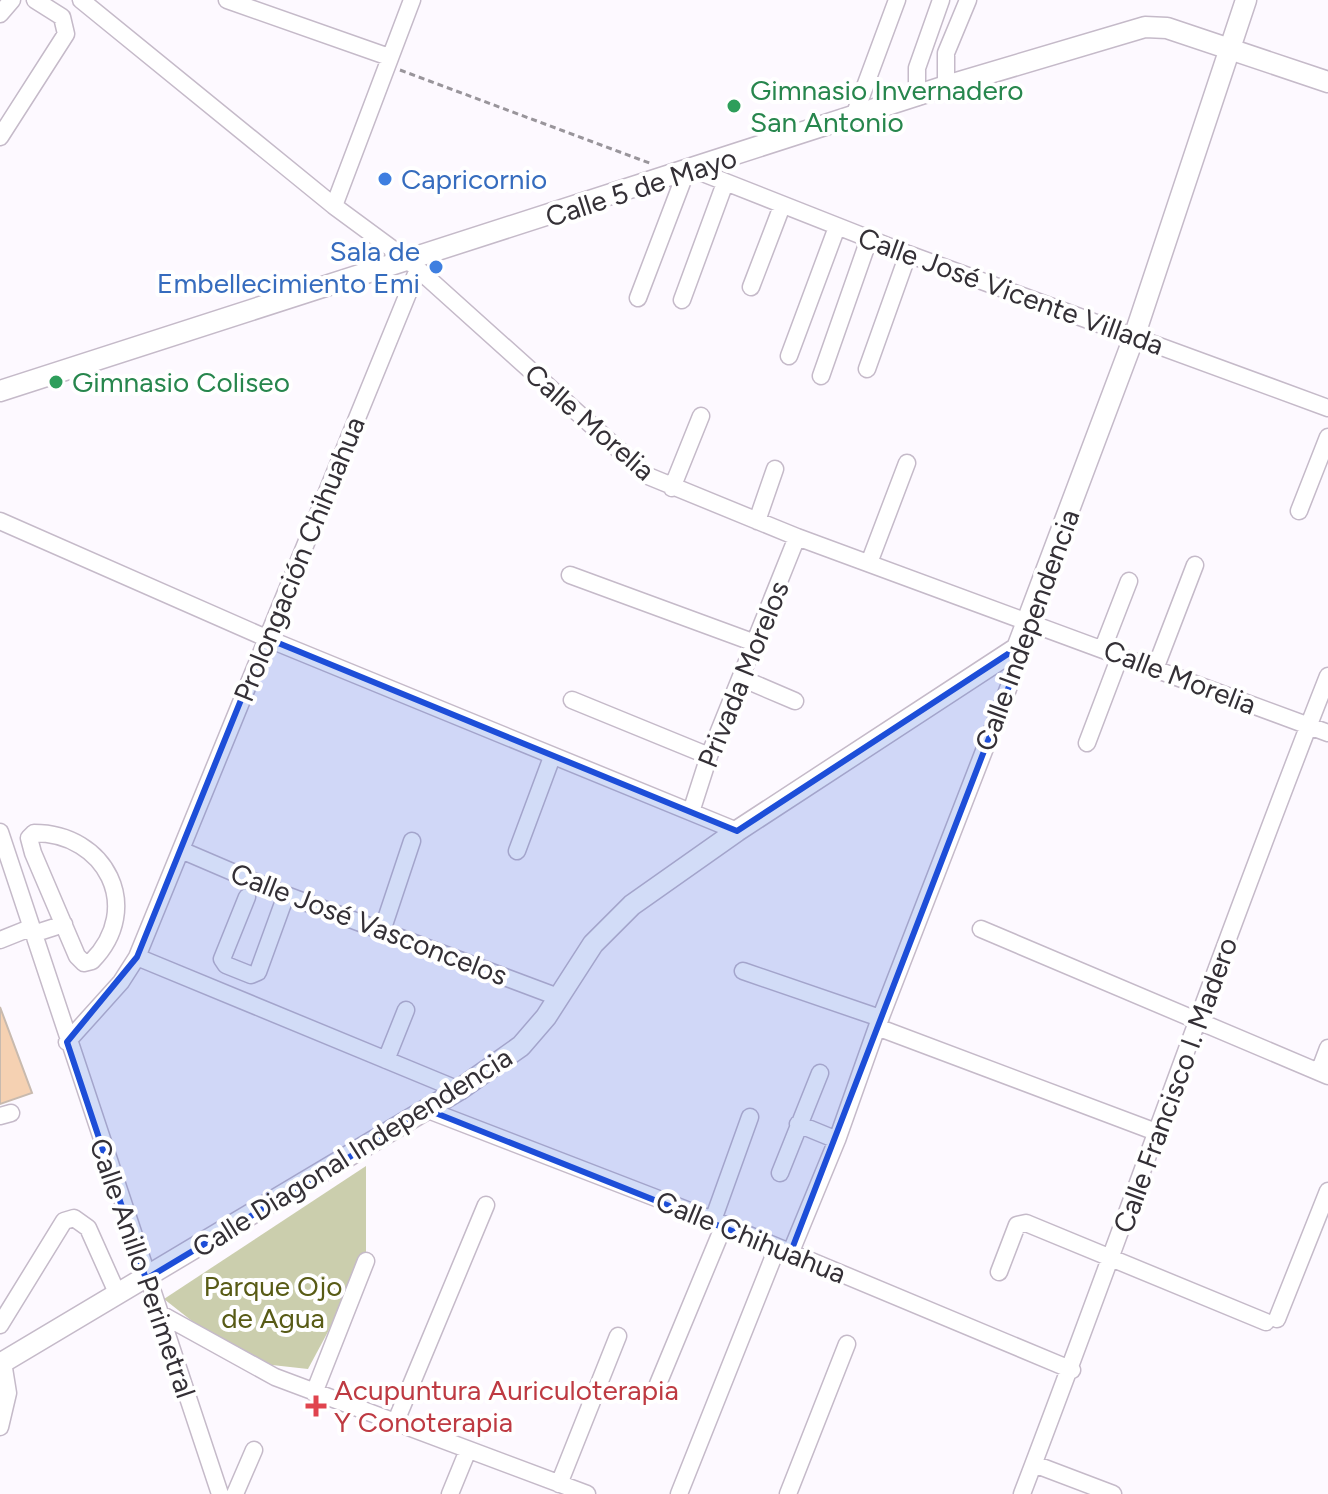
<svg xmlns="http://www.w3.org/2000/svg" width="1328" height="1494" viewBox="0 0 1328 1494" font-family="Figtree,sans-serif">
<rect width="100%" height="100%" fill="#fdf9ff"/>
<path fill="#cbcead" d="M366,1166V1261L308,1369L244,1362L164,1299Z"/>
<path fill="#f5d1b2" stroke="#c8baae" stroke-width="2" d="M0,1007L32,1093L0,1104Z"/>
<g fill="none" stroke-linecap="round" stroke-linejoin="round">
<defs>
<path id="minor" d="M81,0L334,206L410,262L648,476L797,537L1328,733
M227,0L389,57
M0,14L12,0
M946,86V53L968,0
M917,97V68L941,0
M854,116L897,0
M0,137L66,34L62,17L35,0
M695,170L908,254L1328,408
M334,206L412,0
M751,287L782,206
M638,298L686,172
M682,300L725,183
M789,356L837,227
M867,369L908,254
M821,376L869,239
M672,488L701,416
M1299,511L1328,437
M0,521L266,638L737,831
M757,521L775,469
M869,563L907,463
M570,575L755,643
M1103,648L1129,581
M1155,669L1195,565
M741,678L795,701
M572,700L709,756
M1087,743L1120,656
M691,812L709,756L797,537
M0,832L220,1494
M34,833C106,833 144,908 92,961L84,963L77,956L33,853L29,838Z
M181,850L286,895L558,997
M517,851L552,757
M247,897L222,959L226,965L251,975L258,972L286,895
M981,929L1328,1076
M382,931L412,841
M33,934L64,924
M0,940L30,928
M137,957L459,1090
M743,971L880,1018
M877,1027L1156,1132
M67,1042L121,982L137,957L418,269
M386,1060L406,1010
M1319,1072L1328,1048
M428,1110L713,1220L1072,1370
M0,1116L11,1113
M798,1124L837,1140
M780,1173L820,1073
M713,1220L750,1117
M790,1254L837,1140L877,1027L1013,676L1017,648
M999,1272L1017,1225L1026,1223L1266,1322
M159,1313L275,1377L587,1494
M1277,1319L1328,1191
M0,1325L64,1221L74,1218L88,1228L118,1295
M658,1384L724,1225
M314,1393L366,1261
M396,1421L486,1205
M0,1427L8,1393L3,1362
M1034,1464L1113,1494
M559,1484L618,1336
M235,1494L254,1450
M450,1494L468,1450
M679,1494L777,1248
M788,1494L847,1344
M1022,1494C1126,1222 1221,947 1328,676"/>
<path id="major" d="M0,391L946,86L1145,27L1167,28L1328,82
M0,1364L459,1090L521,1046L546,1017L593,944L632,905L737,831L1017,648L1134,337L1246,0"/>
</defs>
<use href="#minor" stroke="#c5bac9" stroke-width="19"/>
<use href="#major" stroke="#c5bac9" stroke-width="23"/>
<path stroke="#99959b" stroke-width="3" stroke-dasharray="6 4" stroke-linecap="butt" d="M400,70L652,164"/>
<use href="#minor" stroke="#fff" stroke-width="16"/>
<use href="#major" stroke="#fff" stroke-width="20"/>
</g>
<path fill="#1d4ed8" fill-opacity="0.2" stroke="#1d4ed8" stroke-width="6" stroke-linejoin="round" d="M266,638L737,831L1017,648L1013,676L790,1254L428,1110L146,1279L67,1042L137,957Z"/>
<g fill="#2e9e5b" stroke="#fff" stroke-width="3">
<circle cx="734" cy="106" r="8"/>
<circle cx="56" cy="382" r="8"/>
</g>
<g fill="#3f7fe0" stroke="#fff" stroke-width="3">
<circle cx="385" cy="179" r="8"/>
<circle cx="436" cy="267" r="8"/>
</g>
<path fill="#e0444e" stroke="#fff" stroke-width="3" d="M312 1394h8v8h8v8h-8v8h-8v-8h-8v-8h8z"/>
<g text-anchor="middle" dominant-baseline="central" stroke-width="8" stroke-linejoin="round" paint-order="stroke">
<g font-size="28" fill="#27864d" stroke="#fff" text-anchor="start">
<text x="750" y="90">Gimnasio Invernadero<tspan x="750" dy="32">San Antonio</tspan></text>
<text x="72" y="382">Gimnasio Coliseo</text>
</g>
<g font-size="28" fill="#366cbe" stroke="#fff" text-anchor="start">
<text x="401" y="179">Capricornio</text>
<text x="420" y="251" text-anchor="end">Sala de<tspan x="420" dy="32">Embellecimiento Emi</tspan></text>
</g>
<g font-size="28" fill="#343036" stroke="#fff">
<text transform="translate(641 187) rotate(-18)">Calle 5 de Mayo</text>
<text transform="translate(1011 291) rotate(20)">Calle José Vicente Villada</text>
<text transform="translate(590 422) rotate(41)">Calle Morelia</text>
<text transform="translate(299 559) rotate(-68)">Prolongación Chihuahua</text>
<text transform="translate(1027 630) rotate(-70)">Calle Independencia</text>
<text transform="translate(743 674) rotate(-68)">Privada Morelos</text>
<text transform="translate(1180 677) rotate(21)">Calle Morelia</text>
<text transform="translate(369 924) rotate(21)">Calle José Vasconcelos</text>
<text transform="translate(1175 1085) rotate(-70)">Calle Francisco I. Madero</text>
<text transform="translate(352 1152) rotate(-32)">Calle Diagonal Independencia</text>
<text transform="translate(751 1237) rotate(22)">Calle Chihuahua</text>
<text transform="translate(143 1268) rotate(71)">Calle Anillo Perimetral</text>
</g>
<g font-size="28" fill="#585b16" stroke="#fff">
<text x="273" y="1286">Parque Ojo<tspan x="273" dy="32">de Agua</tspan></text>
</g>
<g font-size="28" fill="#be3a42" stroke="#fff" text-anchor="start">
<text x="334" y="1390">Acupuntura Auriculoterapia<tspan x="334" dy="32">Y Conoterapia</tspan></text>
</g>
</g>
</svg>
